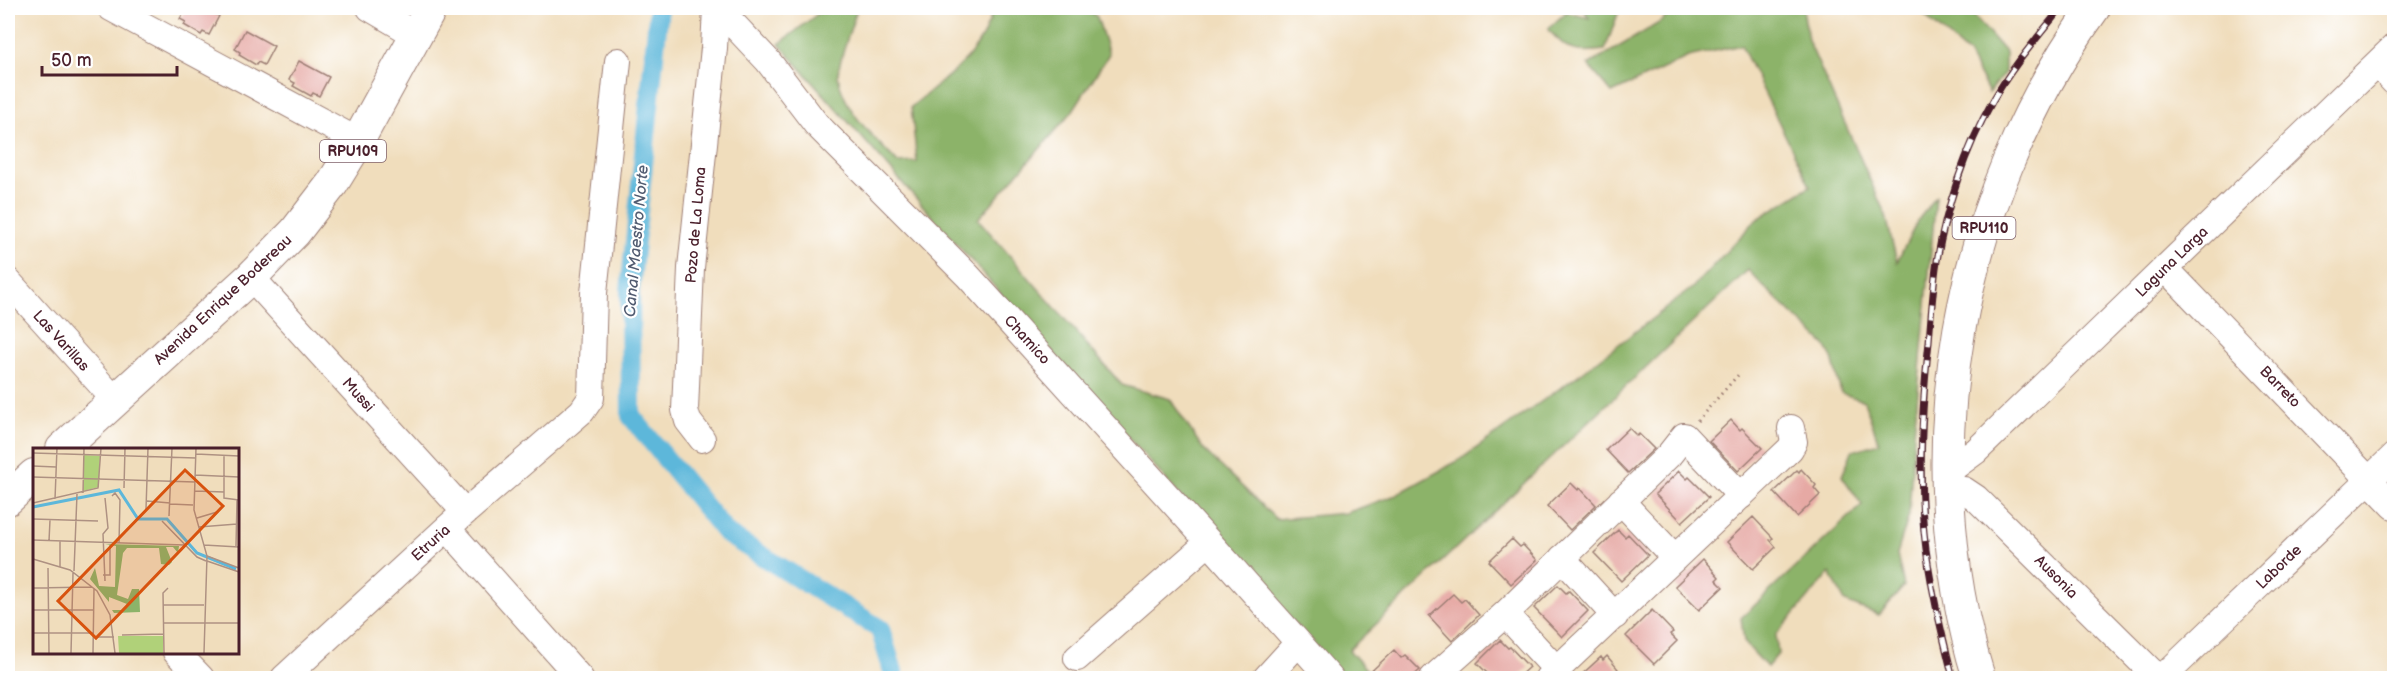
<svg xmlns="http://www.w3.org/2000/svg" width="2402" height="686" viewBox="0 0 2402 686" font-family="'Balsamiq Sans',sans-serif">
<rect width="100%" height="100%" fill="#fff"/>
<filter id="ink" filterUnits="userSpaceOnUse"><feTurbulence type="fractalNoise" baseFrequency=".0167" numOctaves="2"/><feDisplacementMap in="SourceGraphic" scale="12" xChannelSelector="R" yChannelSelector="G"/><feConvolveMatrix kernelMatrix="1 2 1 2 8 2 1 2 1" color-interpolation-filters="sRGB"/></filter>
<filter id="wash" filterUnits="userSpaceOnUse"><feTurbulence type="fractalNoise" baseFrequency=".008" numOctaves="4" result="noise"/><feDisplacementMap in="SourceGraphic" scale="24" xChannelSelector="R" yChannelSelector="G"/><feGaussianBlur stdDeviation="1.35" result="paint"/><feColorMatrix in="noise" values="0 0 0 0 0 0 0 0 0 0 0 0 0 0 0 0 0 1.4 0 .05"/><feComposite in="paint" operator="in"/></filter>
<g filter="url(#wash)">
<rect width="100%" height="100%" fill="#f0ddbc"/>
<path fill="#8cb369" stroke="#6b694a" stroke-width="1.5" d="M825,8L857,9C853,23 837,65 838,76C843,111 876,139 898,163L917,162L911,107C946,77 983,55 993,8H1086L1097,17L1109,54L1072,112L978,219L1122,385L1170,399L1203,449L1276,519L1346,513L1396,495L1461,459L1584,371L1692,288L1756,220L1810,186L1741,45L1688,57L1612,93L1588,65L1659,23L1677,8H1803L1808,40L1886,216L1897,262L1918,220L1936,197L1914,434L1909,515L1897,554L1904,586L1879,615L1845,602L1830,573L1776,635L1778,654L1767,667L1744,642L1741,618L1862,505L1842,476L1852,451L1879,443L1864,401L1841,393L1832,358L1825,345L1763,286L1748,270L1349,650L1374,678H1342L779,44Z
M1583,8H1620L1605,50C1575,54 1568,52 1548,29L1566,12L1589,18Z
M1916,8H1967L2005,52V72L1989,93L1968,54Z"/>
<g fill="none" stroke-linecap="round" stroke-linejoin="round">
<path stroke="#5db7da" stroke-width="20" d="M659,8L630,291L631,416L727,534L880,629L895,678"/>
</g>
<g id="blocks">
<path fill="#e6a9a4" d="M186,8H203L219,16L209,35L203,32L201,35L184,25L186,22L180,19Z
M245,30L274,46L264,65L258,62L256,65L239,55L240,52L235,49Z
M299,61L329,77L319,96L313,93L311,96L293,86L295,83L289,80Z
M1731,420L1740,430L1742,428L1762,448L1738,471L1709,441Z
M1629,428L1637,436L1639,434L1654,449L1628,473L1606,450Z
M1801,469L1816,485L1814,488L1820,495L1797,517L1774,492L1797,470L1799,472Z
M1679,471L1687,479L1689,477L1709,497L1682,522L1655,494Z
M1571,483L1578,490L1580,488L1596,505L1570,530L1547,506Z
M1753,517L1773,538L1770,540L1776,547L1753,569L1727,542Z
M1618,530L1625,537L1628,534L1648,555L1621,581L1594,553Z
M1512,539L1520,547L1523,545L1537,560L1511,584L1489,561Z
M1703,559L1719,577L1716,580L1723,587L1699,610L1675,586Z
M1558,585L1566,593L1569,591L1588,611L1562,637L1534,608Z
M1453,594L1461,602L1465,599L1479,615L1452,641L1429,616Z
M1652,610L1673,632L1670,634L1677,641L1654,664L1626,636Z
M1500,640L1508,648L1510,647L1529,667L1517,678H1492L1477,663Z
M1394,650L1401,658L1405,655L1420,670L1411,678H1364Z
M1607,656L1618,669L1615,671L1620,678H1578L1601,657L1603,660Z"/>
</g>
</g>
<g filter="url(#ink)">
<use href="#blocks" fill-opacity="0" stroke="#9d7e74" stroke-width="1.5"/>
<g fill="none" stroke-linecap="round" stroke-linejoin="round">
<defs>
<path id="minor" d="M111,8L358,141
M370,8L416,35
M718,8L768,61L816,124L968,276L1209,542L1330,678
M2377,64L2394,82
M2165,268L2394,506
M251,277L465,512
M8,281L115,400
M702,439L688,421L685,410L691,268L714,48L716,8
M1946,473L1976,451L2394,47
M1948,491L1964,490L1976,498L2158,678
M1621,501L1675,558
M447,528L580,678
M1562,558L1615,616
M1505,614L1557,670
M176,652L201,678
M1077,658L1209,542
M284,678L447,528L582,411L591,398L594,293L618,61
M1266,678L1297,644
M1433,678L1505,614L1669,455L1684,436L1741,496
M1548,678L1790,449L1794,442L1791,428
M2162,678L2394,456"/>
<path id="major" d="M62,449L251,277L295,232L332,184L353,150L431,8
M8,499L34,475
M1979,678C1910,452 1957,199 2094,8"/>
</defs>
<use href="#minor" stroke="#9d7e74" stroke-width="28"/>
<use href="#major" stroke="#9d7e74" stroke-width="34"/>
<path stroke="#9d7e74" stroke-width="3" stroke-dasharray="1.5 4.5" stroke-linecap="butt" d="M1697,421L1739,374"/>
<use href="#minor" stroke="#fff" stroke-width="26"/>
<use href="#major" stroke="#fff" stroke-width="32"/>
<defs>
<path id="rail" d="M1953,678C1941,630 1929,582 1924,532C1918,468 1922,405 1929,342C1931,315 1933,287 1937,261C1946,207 1965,150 1992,102C2011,68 2037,38 2061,8"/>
</defs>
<use href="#rail" stroke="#4a1f2b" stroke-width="7"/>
<use href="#rail" stroke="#fff" stroke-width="4.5" stroke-dasharray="14" stroke-linecap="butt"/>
</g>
</g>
<g text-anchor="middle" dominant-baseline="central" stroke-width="4.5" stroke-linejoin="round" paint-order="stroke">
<g fill="#fff" stroke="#80626b" stroke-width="1.5">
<rect x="320" y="140" width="66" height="22" rx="4.5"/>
<rect x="1952.5" y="217" width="63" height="22" rx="4.5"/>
</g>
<g font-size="14" font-weight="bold" fill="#4a1f2b">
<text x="353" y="151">RPU109</text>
<text x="1984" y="228">RPU110</text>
</g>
<g font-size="15" fill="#4a1f2b" stroke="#fff">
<text transform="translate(696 225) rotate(-85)">Pozo de La Loma</text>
<text transform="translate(2172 262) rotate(-44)">Laguna Larga</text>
<text transform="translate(223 300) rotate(-43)">Avenida Enrique Bodereau</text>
<text transform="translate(1027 340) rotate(48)">Chamico</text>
<text transform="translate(61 341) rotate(48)">Las Varillas</text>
<text transform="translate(2280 387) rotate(46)">Barreto</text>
<text transform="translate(358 395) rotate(48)">Mussi</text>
<text transform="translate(431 543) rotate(-42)">Etruria</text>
<text transform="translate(2279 567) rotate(-44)">Laborde</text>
<text transform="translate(2056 577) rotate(45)">Ausonia</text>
</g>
<g font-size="16" font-style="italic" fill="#525c71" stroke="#fff">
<text transform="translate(637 241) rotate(-85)">Canal Maestro Norte</text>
</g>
</g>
<g transform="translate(33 448)">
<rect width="206" height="206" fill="#f0ddbc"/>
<path d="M51,7L67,8L66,39L50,43ZM85,188H130V205H86Z" fill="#b0d179"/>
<path d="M72,96L146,98L145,105L140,99H133L139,114L136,117L128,116L126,100H94L90,105L84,147L95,151L99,141H106L107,164L81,165L79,162H91L94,156L76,149V154L57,131L62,120L66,138L82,139L83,98Z" fill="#8cb369"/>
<path fill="none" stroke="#5db7da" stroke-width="3" d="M0,59L86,42L105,71H134L164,105L203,121"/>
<path fill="none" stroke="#ae9182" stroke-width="1.5" d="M163,0L161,62L174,108L171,205M0,5L163,10M163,6L206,8M191,8V50L206,52M0,18L23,19M162,27L206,29M0,29L162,34M91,40L92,0M162,43L191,44M50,45L51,0M79,48L82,45L87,52L86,95M22,51L24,0M114,53L137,55M0,55L65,40L68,0M137,56L160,57M113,61L115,0M136,68L139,0M164,70L184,64M0,71L65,73M129,73L164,109L173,113M166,79L204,76M0,92L151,97M16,93L17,72M171,97L206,99M203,98L204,52M174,108L206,120M0,111L37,122L64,143L77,167L82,205M174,113L206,124M27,119V93M15,120L16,205M41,123L44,46M70,127H77V97M72,133L70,86L75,80L72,50M0,140L59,139M130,157H171M0,162H60M130,175H206M0,185H60M89,187L130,186M61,189H81M38,205L40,125M60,205L61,140M131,205L130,145L135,140"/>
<path fill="#d8530f" fill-opacity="0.15" stroke="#d8530f" stroke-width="3" d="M152,22L190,58L63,190L25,153Z"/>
<rect width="206" height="206" fill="none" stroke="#4a1f2b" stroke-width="3"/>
</g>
<rect width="2402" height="686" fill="none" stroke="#fff" stroke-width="30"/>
<path d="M42 66v9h135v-9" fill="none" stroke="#4a1f2b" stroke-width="3"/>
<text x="51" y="66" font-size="18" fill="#4a1f2b" stroke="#ffffff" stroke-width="4.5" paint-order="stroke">50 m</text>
</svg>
